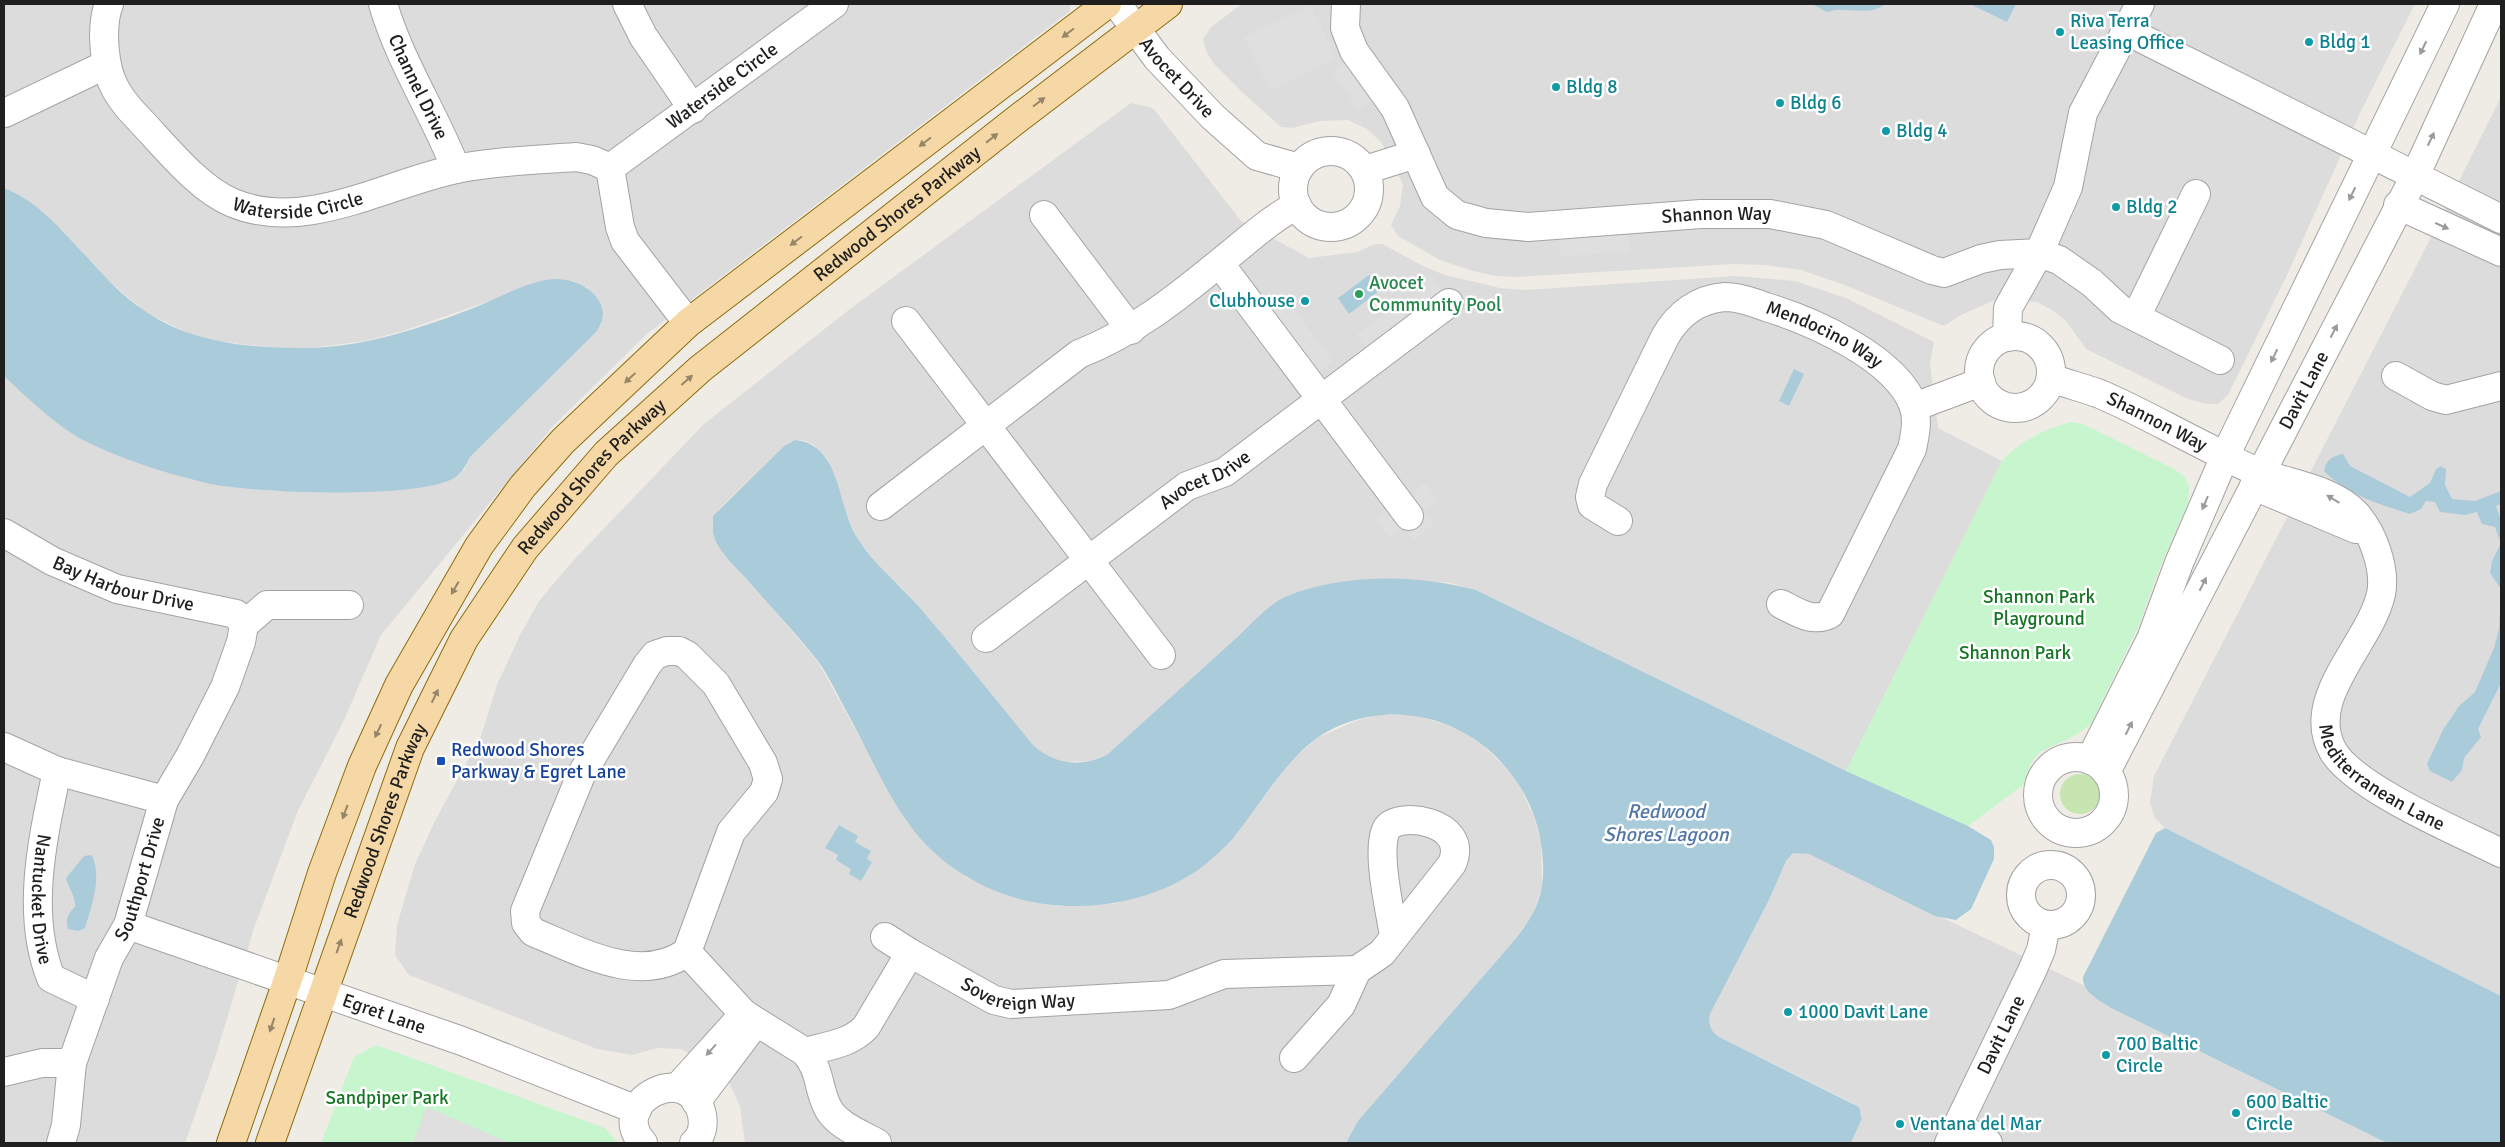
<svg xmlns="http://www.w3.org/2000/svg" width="2505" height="1147" viewBox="0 0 2505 1147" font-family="Signika,sans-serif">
<rect width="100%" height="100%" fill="#efece6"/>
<path fill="#dddcdc" d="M4,4H1070V11L648,333L553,426L381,635L344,720L297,813L254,928L216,1055L185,1143H4V376L33,403L86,442L145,464L207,483L261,490L317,492L403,489L464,470L470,457L601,325L588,288L573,281L552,279L403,331L365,341L303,349L267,347L215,341L188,333L145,312L107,279L63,231L16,193L4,188Z
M1242,4H2415L2360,113L2286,277L2228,395L2218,404H2206L2188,399L2086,349L2066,321L2052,310L2037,302L1995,300L1961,315L1944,326L1842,284L1801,270L1765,265L1734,264L1517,277L1496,276L1473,271L1440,260L1398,236L1391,225L1400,206L1403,184L1381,142L1367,129L1348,120L1319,121L1293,128L1281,127L1242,92L1214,64L1206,51L1203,39L1211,27Z
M2501,97V996L2165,828L2155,818L2150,803L2154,776L2422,255Z
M1131,103L1153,108L1241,221L1309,258L1357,252L1375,244H1382L1423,266L1445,275L1500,288L1525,290L1735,276L1795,281L1846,298L1934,342L1930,364L1938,428L2002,461L1846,771L1476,590L1451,583L1407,579L1324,585L1283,598L1108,754L1090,761L1061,762L1041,753L1033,745L903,589L890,579L856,537L849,521L827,458L814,445L806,441L795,440L784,446L718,510L716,542L818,662L906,821L937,853L967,878L1007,895L1057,906L1114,904L1146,894L1179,881L1236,835L1290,762L1317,738L1358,720L1382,715H1415L1459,729L1482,745L1515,776L1534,817L1541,843L1542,885L1533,914L1512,943L1359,1121L1346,1143H745L740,1106L729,1083L707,1063L681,1049L657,1048L632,1055L597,1049L409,975L395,955L397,925L415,864L435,821L481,736L497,685L519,637L539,601L571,563L704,424L850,309Z
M1797,852L1809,854L2083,985L2087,990L2111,1008L2387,1143H1851L1862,1118V1114L1853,1103L1719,1037L1714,1034L1710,1025V1014L1769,900L1786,861L1793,853Z"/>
<path fill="#c6e5b0" d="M2060 794a20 20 0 1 1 40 0a20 20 0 1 1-40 0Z"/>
<path fill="#c7f5cd" d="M2071,422L2083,424L2174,469L2184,476L2189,487L2188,503L2158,572L2139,625L2091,724L2076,735L2040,752L2031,763L2023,785L1968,826L1846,771L2002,461C2021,440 2044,430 2071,422Z
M376,1045L605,1128L618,1143H321L354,1057Z"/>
<path fill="#dfdfdf" d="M1311,5L1336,58L1270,91L1244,37Z
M1346,62L1371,101L1358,110L1332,71Z
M1629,234L1630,252L1560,256L1559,240Z
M1432,278L1443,292L1426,306L1415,290Z
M1287,300L1333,362L1318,372L1272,310Z
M1397,304L1409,320L1369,350L1356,335Z
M1425,483L1438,502L1425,512L1434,524L1413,540L1405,528L1425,512L1412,494Z
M1389,509L1403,527L1390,538L1376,520Z
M426,1107L510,1143H413Z"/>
<path fill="#aacbd9" d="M1812,4H1885C1868,18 1846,5 1827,12Z
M1970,4H2016L2007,22Z
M4,188C38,201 62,231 87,257C104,276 123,297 145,311C189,342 248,348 300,348C359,349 422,328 476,307C498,298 531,280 554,279C582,277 618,303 596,332L470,457C466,465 462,473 454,478C418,500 249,493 206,483C166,473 123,460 87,442C59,428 27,398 4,376Z
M1369,275L1380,290L1349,314L1338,298Z
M1794,369L1804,374L1789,406L1779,401Z
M795,440C841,444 837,505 856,536C873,564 898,583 919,607C958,652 995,699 1033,745C1055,765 1082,768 1108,754C1149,717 1191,679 1232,642C1247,629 1267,605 1285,597C1341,573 1418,574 1476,590L1846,771L1968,826L1991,840L1994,847V859L1971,909L1956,920L1935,916L1809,854L1793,853L1786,861L1769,900L1710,1014C1708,1024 1711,1032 1719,1037L1859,1107L1862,1118L1851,1143H1346L1358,1121L1512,943C1522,930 1533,917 1538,901C1544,885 1544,868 1542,851C1534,772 1464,709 1383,715C1304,722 1281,777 1238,832C1230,843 1217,854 1207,863C1173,891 1122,906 1078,906C1011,907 945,877 906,820C885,790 867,749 849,716C839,698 830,678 818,661C795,632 768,604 744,576C734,566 723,555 716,542L713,533V516L784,446Z
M2343,454L2350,466L2410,497L2430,483L2436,469L2441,466L2446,469L2445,485L2452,499L2475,501L2501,491V504L2496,506L2501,520V683L2478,729L2481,737L2464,758L2462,770L2452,782L2430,771L2427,764L2443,730L2459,706L2475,692L2494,648L2499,629L2501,589L2490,573L2492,561L2501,543L2495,527L2482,524L2477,512L2465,515L2440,512L2435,502L2426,501L2421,509L2410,514C2379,504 2347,495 2324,471C2327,459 2331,457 2343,454Z
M839,825L858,836L855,842L871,851L867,859L872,862L861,881L849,874L851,869L836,860L838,855L825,848Z
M2165,828L2501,996V1143H2387L2111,1008C2100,1000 2082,993 2083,977L2156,833Z
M92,855C102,878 92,905 85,928L78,931L68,929C65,920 68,913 75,907C76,896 68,888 66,878L84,856Z"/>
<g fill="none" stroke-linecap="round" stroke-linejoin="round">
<defs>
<g id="minor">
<path id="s1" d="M109,4C105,14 104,26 104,37C105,72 112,92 138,118C164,145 198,189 233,203C305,233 385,184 456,169C495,161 537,160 576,157L592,160L610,168L620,227L625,241L688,323"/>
<path id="s2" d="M383,4C400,62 434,113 456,169"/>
<path d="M627,4L643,36L693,109"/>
<path id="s3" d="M1117,4L1157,58L1213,117L1257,156L1299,168"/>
<path id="s4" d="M1346,4L1345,28L1354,51L1395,108L1435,197L1457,215L1486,223L1528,227L1701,214H1770L1826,225L1932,270L1944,273L1981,259L2000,255L2039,253L2059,260L2092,283L2120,309L2220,360"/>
<path d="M2127,31L2501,219"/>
<path d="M5,113L105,65"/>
<circle cx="1331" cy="189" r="38"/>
<path id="s5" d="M610,168L834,4"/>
<path d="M1365,170L1416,154"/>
<path d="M2398,205L2501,252"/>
<path d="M1044,215L1131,330"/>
<path d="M1222,262L1226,272L1409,516"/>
<path d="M2136,317L2196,194"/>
<path d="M906,321L1161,655"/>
<circle cx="2015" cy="372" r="36"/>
<path d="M2007,337L2008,308L2039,253L2068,187L2083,113L2140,4"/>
<path d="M2396,376L2432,396L2446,400L2501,386"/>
<path id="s6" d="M2051,378C2067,384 2084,388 2100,394C2133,408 2165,426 2197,442C2217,452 2239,465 2261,473C2290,484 2332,489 2355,513C2373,532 2386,569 2381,594C2370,644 2303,698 2333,751C2354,788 2461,833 2501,853"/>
<path d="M1914,407L1981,382"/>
<path d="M2254,486L2356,529"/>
<path d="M881,506L1079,354C1133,333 1178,297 1223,260C1247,241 1269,220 1297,205"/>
<path id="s7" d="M1618,521L1592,505L1590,497L1593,484L1665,337C1678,314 1698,299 1725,297C1739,297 1753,302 1766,307C1812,321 1897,358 1914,407C1918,421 1915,435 1912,449L1830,614C1812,623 1797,612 1781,604"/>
<path id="s8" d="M4,533L52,561L117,589L236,614L244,625"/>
<path d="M244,625L267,605H349"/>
<path id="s9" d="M986,638L1187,486L1225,472L1449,303"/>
<path d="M667,651H679L687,655L716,684L763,763L768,779L764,792L731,832L687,952C640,986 580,951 533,932L526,923L525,911L581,775L647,665L655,655Z"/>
<path d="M4,747L57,771L164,800"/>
<circle cx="2076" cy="795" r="38"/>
<path d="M2090,760L2151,639L2179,563L2225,456L2445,4"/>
<path id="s10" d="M57,771C43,837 25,913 51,978L95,999"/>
<path id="s11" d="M2106,772L2415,176L2494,4"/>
<circle cx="2051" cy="895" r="30"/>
<path id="s12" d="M128,925L462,1041L637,1110"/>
<path d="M885,937L910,953"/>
<path id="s13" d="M687,952L744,1014L805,1052C827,1046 850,1044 866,1027L910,953L994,1000L1011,1004L1169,995L1224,974L1357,970"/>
<path d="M805,1052C822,1072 817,1089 829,1110C839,1126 861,1134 877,1143"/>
<path d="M1294,1058L1341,1005L1357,970L1382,953L1452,864C1471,820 1395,810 1386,830C1376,852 1390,910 1394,936"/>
<path d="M4,1072L42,1063H72"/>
<path d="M677,1088L744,1014"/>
<path d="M696,1102L754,1025"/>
<path d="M1957,1126L1988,1143"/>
<path id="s14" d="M61,1143L66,1125L72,1063L109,958L128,925L164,800L190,756L225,687L241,642L244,625"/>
<path d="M643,1143C606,1102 690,1058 702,1115C704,1125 702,1136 694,1143"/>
<path id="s15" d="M1949,1143L2032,971L2041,950L2046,925"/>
</g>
<g id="major">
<path d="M231,1143L288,979L322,873L362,766L399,685L479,546L523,486L563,441L688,323L1107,4"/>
<path id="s16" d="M270,1143L410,748L464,639L525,548L606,454L700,369L1016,120L1168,4"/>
</g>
</defs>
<use href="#minor" stroke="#a3a3a3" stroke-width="30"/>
<use href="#major" stroke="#8e6c0c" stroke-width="30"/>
<use href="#minor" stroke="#fff" stroke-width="28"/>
<use href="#major" stroke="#f5d8a5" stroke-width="28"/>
</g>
<defs><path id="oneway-solid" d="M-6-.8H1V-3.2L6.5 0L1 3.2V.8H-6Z" transform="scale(1.25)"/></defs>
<g fill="#958569">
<use href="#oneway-solid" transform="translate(1068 33) rotate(143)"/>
<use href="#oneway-solid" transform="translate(1039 102) rotate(-37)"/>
<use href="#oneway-solid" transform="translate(992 138) rotate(-38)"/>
<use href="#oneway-solid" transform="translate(925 142) rotate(143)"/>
<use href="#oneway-solid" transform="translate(796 241) rotate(143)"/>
<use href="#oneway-solid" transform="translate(630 378) rotate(137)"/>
<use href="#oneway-solid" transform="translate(687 380) rotate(-41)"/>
<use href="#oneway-solid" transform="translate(455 588) rotate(120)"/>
<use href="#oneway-solid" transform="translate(435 696) rotate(-64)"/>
<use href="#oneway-solid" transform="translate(378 731) rotate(115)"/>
<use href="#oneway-solid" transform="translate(345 812) rotate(110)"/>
<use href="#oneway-solid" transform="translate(339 946) rotate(-70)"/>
<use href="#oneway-solid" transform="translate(272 1025) rotate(109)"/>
</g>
<g fill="#9a9a9a">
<use href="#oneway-solid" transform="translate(2423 48) rotate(116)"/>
<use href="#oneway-solid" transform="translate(2431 139) rotate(-65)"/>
<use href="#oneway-solid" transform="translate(2352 194) rotate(116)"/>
<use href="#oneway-solid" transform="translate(2442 226) rotate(24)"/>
<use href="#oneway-solid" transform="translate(2334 331) rotate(-63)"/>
<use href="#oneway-solid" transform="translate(2274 356) rotate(116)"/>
<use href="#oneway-solid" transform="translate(2333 499) rotate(-149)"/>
<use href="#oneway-solid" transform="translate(2205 503) rotate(113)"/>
<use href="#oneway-solid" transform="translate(2203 584) rotate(-63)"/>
<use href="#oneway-solid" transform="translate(2129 728) rotate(-63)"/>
<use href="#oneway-solid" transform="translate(711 1050) rotate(132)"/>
</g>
<g fill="#0f9aa8" stroke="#fff" stroke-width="2">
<circle cx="2060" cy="32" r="5"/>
<circle cx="2309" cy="42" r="5"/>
<circle cx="1556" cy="87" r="5"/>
<circle cx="1780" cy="103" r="5"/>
<circle cx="1886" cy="131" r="5"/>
<circle cx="2116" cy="207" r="5"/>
<circle cx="1305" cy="301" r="5"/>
<circle cx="1788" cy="1012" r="5"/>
<circle cx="2106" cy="1055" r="5"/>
<circle cx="2236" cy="1113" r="5"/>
<circle cx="1900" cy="1124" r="5"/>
</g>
<circle fill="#2e9e5b" stroke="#fff" stroke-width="2" cx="1359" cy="294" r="5"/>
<rect fill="#1a4fb4" stroke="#fff" stroke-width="2" x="436" y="756" width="10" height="10" rx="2.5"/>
<g text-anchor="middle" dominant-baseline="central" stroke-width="5" stroke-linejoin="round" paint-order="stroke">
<g font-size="19" fill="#0d838f" stroke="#fff" text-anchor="start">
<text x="2070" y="21">Riva Terra<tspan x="2070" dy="22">Leasing Office</tspan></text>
<text x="2319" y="42">Bldg 1</text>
<text x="1566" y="87">Bldg 8</text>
<text x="1790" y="103">Bldg 6</text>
<text x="1896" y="131">Bldg 4</text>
<text x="2126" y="207">Bldg 2</text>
<text x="1295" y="301" text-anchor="end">Clubhouse</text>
<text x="1798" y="1012">1000 Davit Lane</text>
<text x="2116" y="1044">700 Baltic<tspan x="2116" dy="22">Circle</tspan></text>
<text x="2246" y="1102">600 Baltic<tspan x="2246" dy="22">Circle</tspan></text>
<text x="1910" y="1124">Ventana del Mar</text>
</g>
<g font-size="19" fill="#1f1f1f" stroke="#fff">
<text stroke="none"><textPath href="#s3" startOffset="95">Avocet Drive</textPath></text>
<text stroke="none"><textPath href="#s2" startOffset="90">Channel Drive</textPath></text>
<text stroke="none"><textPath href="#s5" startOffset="139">Waterside Circle</textPath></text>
<text stroke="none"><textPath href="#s1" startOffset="319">Waterside Circle</textPath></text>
<text stroke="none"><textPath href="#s16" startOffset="1152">Redwood Shores Parkway</textPath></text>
<text stroke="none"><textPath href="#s4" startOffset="506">Shannon Way</textPath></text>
<text stroke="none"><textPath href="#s7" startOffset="398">Mendocino Way</textPath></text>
<text stroke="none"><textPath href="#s11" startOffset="430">Davit Lane</textPath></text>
<text stroke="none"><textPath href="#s6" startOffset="115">Shannon Way</textPath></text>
<text stroke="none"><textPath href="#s16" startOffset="748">Redwood Shores Parkway</textPath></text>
<text stroke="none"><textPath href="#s9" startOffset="271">Avocet Drive</textPath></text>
<text stroke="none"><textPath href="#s8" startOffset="131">Bay Harbour Drive</textPath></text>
<text stroke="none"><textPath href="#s6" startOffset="646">Mediterranean Lane</textPath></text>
<text stroke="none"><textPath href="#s16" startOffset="342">Redwood Shores Parkway</textPath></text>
<text stroke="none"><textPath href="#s14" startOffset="278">Southport Drive</textPath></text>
<text stroke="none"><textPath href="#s10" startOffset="130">Nantucket Drive</textPath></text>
<text stroke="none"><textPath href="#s13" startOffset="428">Sovereign Way</textPath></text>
<text stroke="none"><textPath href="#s12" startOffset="271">Egret Lane</textPath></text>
<text stroke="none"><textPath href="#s15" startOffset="120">Davit Lane</textPath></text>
</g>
<g font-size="19" fill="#27864d" stroke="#fff" text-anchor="start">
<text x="1369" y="283">Avocet<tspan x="1369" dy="22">Community Pool</tspan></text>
</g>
<g font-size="19" fill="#147523" stroke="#fff">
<text x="2039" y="597">Shannon Park<tspan x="2039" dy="22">Playground</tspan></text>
<text x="2015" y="653">Shannon Park</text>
<text x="387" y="1098">Sandpiper Park</text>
</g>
<g font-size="19" fill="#164399" stroke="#fff" text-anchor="start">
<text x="451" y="750">Redwood Shores<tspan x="451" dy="22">Parkway &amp; Egret Lane</tspan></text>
</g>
<g font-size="20" font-style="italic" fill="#5277a7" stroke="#fff">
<text x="1666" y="811">Redwood<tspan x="1666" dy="23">Shores Lagoon</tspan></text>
</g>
</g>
<rect width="2505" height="1147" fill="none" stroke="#1f1f1f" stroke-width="10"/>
</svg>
